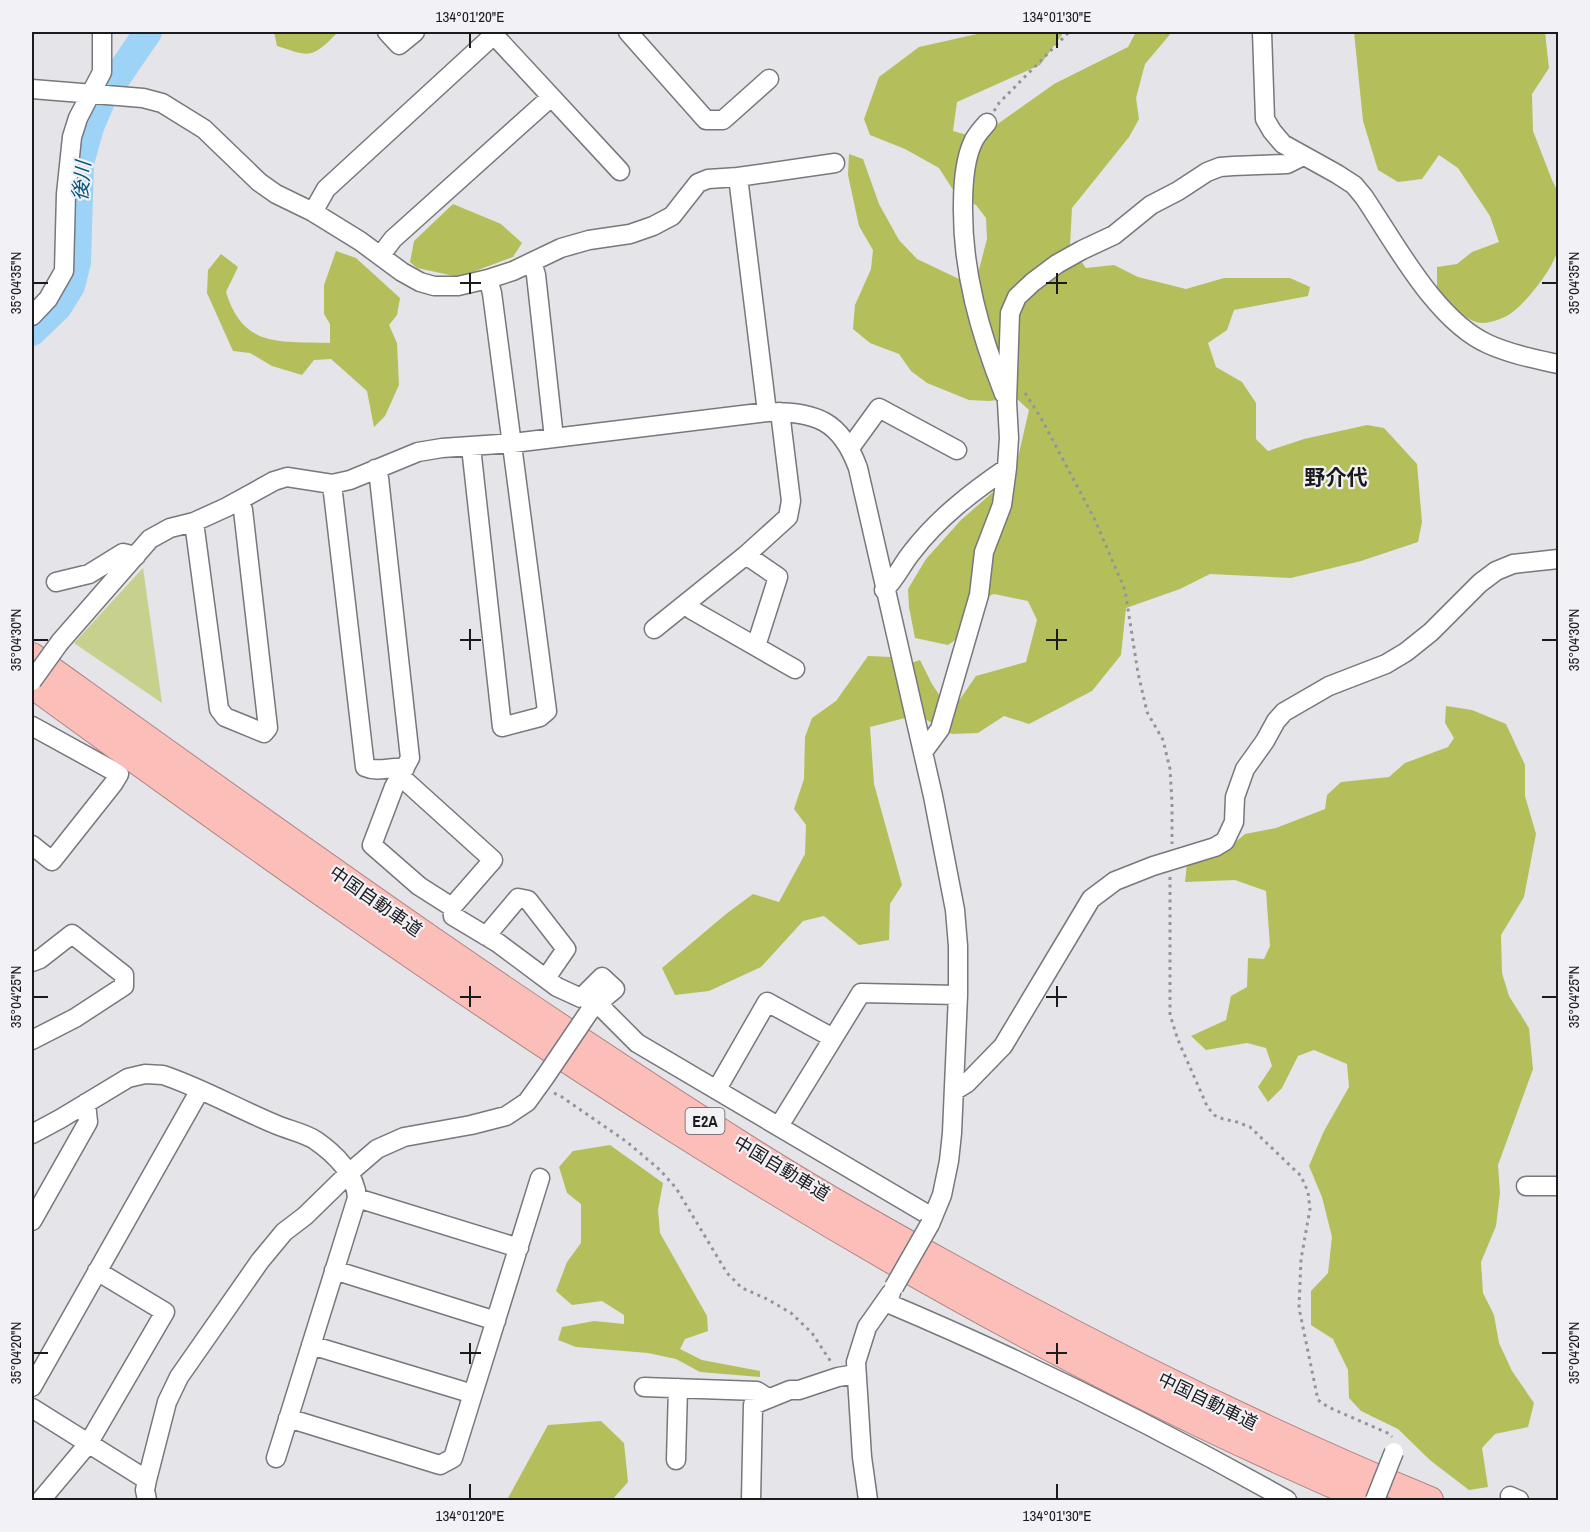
<svg xmlns="http://www.w3.org/2000/svg" width="1590" height="1532" viewBox="0 0 1590 1532" font-family="'Archivo Narrow','Noto Sans JP',sans-serif">
<rect width="100%" height="100%" fill="#e4e4e9"/>
<path fill="#c7d08c" d="M143,568L162,703L74,643Z"/>
<path fill="#b4bf5b" d="M274,32H335L336,34C311,60 308,56 277,46Z
M986,32H1064L1040,65L957,102L953,131L978,138L1054,84L1128,47L1136,32H1172L1145,64L1136,98L1139,119L1129,137L1072,208L1070,246L1086,268L1114,265L1138,277L1186,289L1224,278H1290L1310,287L1308,296L1234,310L1227,330L1208,343L1216,367L1242,382L1256,403V439L1268,451L1304,439L1367,425L1384,428L1417,464L1422,522L1418,542L1361,561L1291,578L1210,574L1180,589L1126,608L1121,655L1092,691L1029,724L1004,716L978,733L952,734L923,718L909,664L920,660L932,684L942,699L958,702L976,676L1026,662L1037,620L1028,601L994,594L972,602L958,638L948,645L915,638L909,607L908,589L926,559L961,520L1000,486L1016,466L1029,410L1016,398L989,401L969,400L927,383L911,371L899,354L870,343L853,329L855,305L871,269L873,250L859,226L848,175L849,154L863,159L879,204L899,240L917,259L959,279L977,277L987,239L986,218L976,205L957,196L939,168L905,149L870,135L864,119L879,77L919,47Z
M1354,32H1545L1549,68L1532,94L1533,131L1552,180L1558,192V248C1555,267 1526,303 1510,314C1505,318 1490,323 1483,323C1465,323 1447,300 1437,287V267L1457,264L1472,252L1499,242L1490,216L1458,168L1439,155L1422,179L1398,182L1378,170L1363,121Z
M453,204L501,224L522,243L513,257L459,277L417,268L410,262L414,241Z
M336,251L356,258L400,298L397,315L389,325L397,343L399,385L385,416L374,427L367,391L331,359L314,360L302,375L272,366L250,353L233,351L207,293L208,270L221,254L238,267L226,292C243,349 281,341 330,343V324L324,314V285Z
M868,656L891,657L905,718L870,727L874,784L902,885L890,904L889,940L859,945L824,916L803,921L761,967L709,991L675,995L662,968L726,914L753,894L779,902L805,854L806,825L794,809L804,779L805,737L812,718L836,701Z
M1446,706L1472,710L1506,724L1525,765V796L1536,834L1524,897L1501,935L1502,973L1509,996L1529,1028L1533,1069L1498,1165L1500,1193L1496,1226L1481,1262L1483,1293L1494,1315L1499,1343L1512,1371L1534,1403L1528,1427L1495,1434L1482,1448L1488,1487L1469,1490L1431,1461L1398,1429L1361,1411L1349,1398L1348,1370L1333,1339L1311,1325V1291L1328,1273L1332,1237L1322,1197L1309,1166L1324,1131L1349,1087L1347,1064L1314,1050L1298,1056L1282,1088L1268,1102L1258,1087L1272,1066L1266,1048L1247,1043L1206,1050L1191,1036L1226,1020L1231,996L1247,987L1248,958L1264,959L1270,946L1266,891L1235,880L1185,882L1187,864L1225,851L1245,834L1276,828L1325,809L1327,795L1341,782L1389,777L1405,763L1448,747L1454,738L1445,723Z
M610,1145L663,1183L658,1210L660,1233L707,1316L708,1331L685,1339L680,1349L702,1360L760,1371V1377L700,1372L676,1359L648,1353L576,1347L558,1340L562,1327L594,1321L624,1324V1315L602,1301L572,1305L556,1291L567,1262L581,1243V1204L567,1193L559,1167L573,1151Z
M601,1421L624,1443L628,1482L612,1500H503L508,1498L548,1425Z"/>
<g fill="none" stroke-linecap="round" stroke-linejoin="round">
<path stroke="#9cd3f6" stroke-width="28" d="M32,332L58,307L71,286L77,262L80,163L90,127L102,99L148,32"/>
<defs>
<path id="minor" d="M387,32L399,45L415,32
M628,32L706,120H723L769,79
M1262,32L1265,119L1272,131L1283,144L1337,174L1354,185L1364,197C1395,243 1436,321 1488,344C1510,354 1535,359 1558,364
M494,35L620,171
M32,89L143,98L162,103L204,129L259,182L276,194L313,212L360,241L402,272L420,282L434,286H458L488,279L513,271L561,248L589,240L630,234L653,226L672,216L698,183L708,179L738,177L767,412
M987,123C982,129 976,135 973,142C964,161 963,185 963,205C962,271 980,333 1004,394
M738,177L835,163
M313,212L326,189L497,32
M381,255L393,239L550,98
M532,262L536,275L554,438
M32,316L48,299L64,271L66,194L72,137L78,118L102,72V32
M471,447L502,727L540,717L547,711L492,293L488,279
M850,448L879,408L957,450
M375,469L379,478L410,758L394,787L372,845L419,886L452,907
M332,484L365,767C379,773 390,766 405,768
M194,522L219,709L225,717L264,733L268,728L243,510L240,501
M746,555L778,577L756,646
M56,582L89,574L123,553L136,556
M884,590C896,579 902,564 912,552C938,518 972,492 1007,468
M686,604L692,610L795,669
M654,629L746,555L788,517L791,501L780,412
M60,642L150,539L170,528L194,522L227,507L274,481L287,477L332,484L350,480L418,452L442,448L513,443L767,412C816,411 841,421 858,468L933,796L955,910L958,946V995L952,1133L949,1161L942,1195L930,1224
M32,726L119,774L113,784L52,861L32,845
M923,752L940,729L979,595L984,552L1002,505L1007,468L1009,438L1007,402L1010,313L1017,297L1033,282L1057,264L1082,250L1114,235L1151,205L1178,191L1207,172L1220,167L1233,166L1287,164L1303,156
M400,776L493,860L452,907L453,916L498,943L557,987L581,998L602,977L615,989L599,1002
M486,936L518,898L528,900L566,949L546,978
M32,962L40,959L72,934L124,975V986L75,1018L32,1040
M591,1010L599,1002L605,1011L637,1043L932,1217
M717,1089L767,1002L833,1038
M954,1091L967,1083L1003,1046L1091,899L1115,881L1153,866L1215,847L1225,841L1234,822L1235,797L1245,769L1265,741L1276,721L1284,712L1329,686L1386,664L1406,652L1431,632L1480,583L1496,571L1513,564L1558,559
M779,1126L861,993L958,995
M32,1134L60,1119L128,1078L145,1074L163,1075C202,1088 238,1109 277,1125C289,1130 304,1133 315,1140C334,1153 356,1174 357,1198L276,1458
M1526,1186H1558
M357,1198L519,1248
M32,1221L88,1122L86,1103
M334,1270L496,1321
M885,1302C1023,1360 1157,1427 1287,1500
M311,1345L473,1394
M32,1387L200,1090
M644,1387L757,1391L768,1398
M32,1408L147,1480
M288,1418L440,1465L453,1458L540,1178
M676,1460L678,1388
M1510,1496L1519,1500
M41,1500L88,1444L165,1312L97,1271
M147,1500L145,1490L147,1480L167,1402L179,1377L260,1261L284,1232L305,1216L348,1174L377,1149L404,1137L471,1125L506,1116L527,1102L545,1077
M751,1500L753,1405L790,1390H799L838,1377L856,1374
M868,1500L862,1457L856,1362L867,1327L891,1293"/>
<path id="highway" d="M32,656C279,833 526,1012 785,1172C839,1205 894,1236 949,1266C1106,1353 1265,1432 1430,1500
M32,685C453,992 886,1295 1368,1500"/>
</defs>
<use href="#minor" stroke="#77777c" stroke-width="21"/>
<use href="#highway" stroke="#ad8582" stroke-width="28"/>
<path stroke="#959599" stroke-width="3" stroke-dasharray="3 4.5" stroke-linecap="butt" d="M994,111L999,103L1069,32
M1025,393L1041,418L1095,520L1125,590L1138,673L1147,712L1163,740L1170,769L1172,803V844
M1170,877V1015L1178,1040L1207,1106L1214,1115L1223,1119L1237,1122L1250,1127L1301,1176L1308,1192L1310,1209L1301,1259L1299,1308L1318,1400L1328,1407L1390,1434L1392,1437
M554,1093L562,1097L627,1142L660,1170L676,1188L727,1273L742,1288L767,1299L791,1313L812,1333L831,1362"/>
<use href="#minor" stroke="#fff" stroke-width="18"/>
<use href="#highway" stroke="#fcbeb9" stroke-width="26"/>
<defs>
<path id="minor-bridge" d="M32,681L60,642
M545,1077L589,1012
M894,1287L930,1224
M1375,1500L1394,1452"/>
</defs>
<use href="#minor-bridge" stroke="#77777c" stroke-width="21" stroke-linecap="butt"/>
<use href="#minor-bridge" stroke="#fff" stroke-width="18"/>
</g>
<path fill="none" stroke="#1b1b1d" stroke-width="2" d="M470,33V48M1057,33V48M470,273V294M1057,273V294M33,283H48M460,283H481M1046,283H1067M1542,283H1557M470,629V650M1057,629V650M33,640H48M460,640H481M1046,640H1067M1542,640H1557M470,986V1007M1057,986V1007M33,997H48M460,997H481M1046,997H1067M1542,997H1557M470,1343V1364M1057,1343V1364M33,1353H48M460,1353H481M1046,1353H1067M1542,1353H1557M470,1484V1499M1057,1484V1499"/>
<g text-anchor="middle" dominant-baseline="central" stroke-width="4.5" stroke-linejoin="round" paint-order="stroke">
<rect fill="#f1f1f6" stroke="#5b5b5e" stroke-width="1.5" x="685.5" y="1108" width="39" height="26" rx="4.5"/>
<g font-size="16" font-weight="bold" fill="#1b1b1d">
<text x="705" y="1121">E2A</text>
</g>
<g font-size="18" fill="#1b1b1d" stroke="#f1f1f6">
<text transform="translate(376 901) rotate(35)">中国自動車道</text>
<text transform="translate(782 1168) rotate(31)">中国自動車道</text>
<text transform="translate(1208 1401) rotate(26)">中国自動車道</text>
</g>
<g font-size="20" font-style="italic" fill="#005379" stroke="#f1f1f6">
<text transform="translate(81 181) rotate(-85)">後川</text>
</g>
<g font-size="21" font-weight="bold" fill="#1b1b1d" stroke="#f1f1f6">
<text x="1336" y="477">野介代</text>
</g>
</g>
<rect width="1590" height="1532" fill="none" stroke="#f1f1f6" stroke-width="66"/>
<rect x="33" y="33" width="1524" height="1466" fill="none" stroke="#1b1b1d" stroke-width="2"/>
<g font-size="15" text-anchor="middle" fill="#1b1b1d">
<text x="470" y="22">134°01'20"E</text>
<text x="1057" y="22">134°01'30"E</text>
<text transform="translate(16 283) rotate(-90)" y="5">35°04'35"N</text>
<text transform="translate(1574 283) rotate(-90)" y="5">35°04'35"N</text>
<text transform="translate(16 640) rotate(-90)" y="5">35°04'30"N</text>
<text transform="translate(1574 640) rotate(-90)" y="5">35°04'30"N</text>
<text transform="translate(16 997) rotate(-90)" y="5">35°04'25"N</text>
<text transform="translate(1574 997) rotate(-90)" y="5">35°04'25"N</text>
<text transform="translate(16 1353) rotate(-90)" y="5">35°04'20"N</text>
<text transform="translate(1574 1353) rotate(-90)" y="5">35°04'20"N</text>
<text x="470" y="1521">134°01'20"E</text>
<text x="1057" y="1521">134°01'30"E</text>
</g>
</svg>
